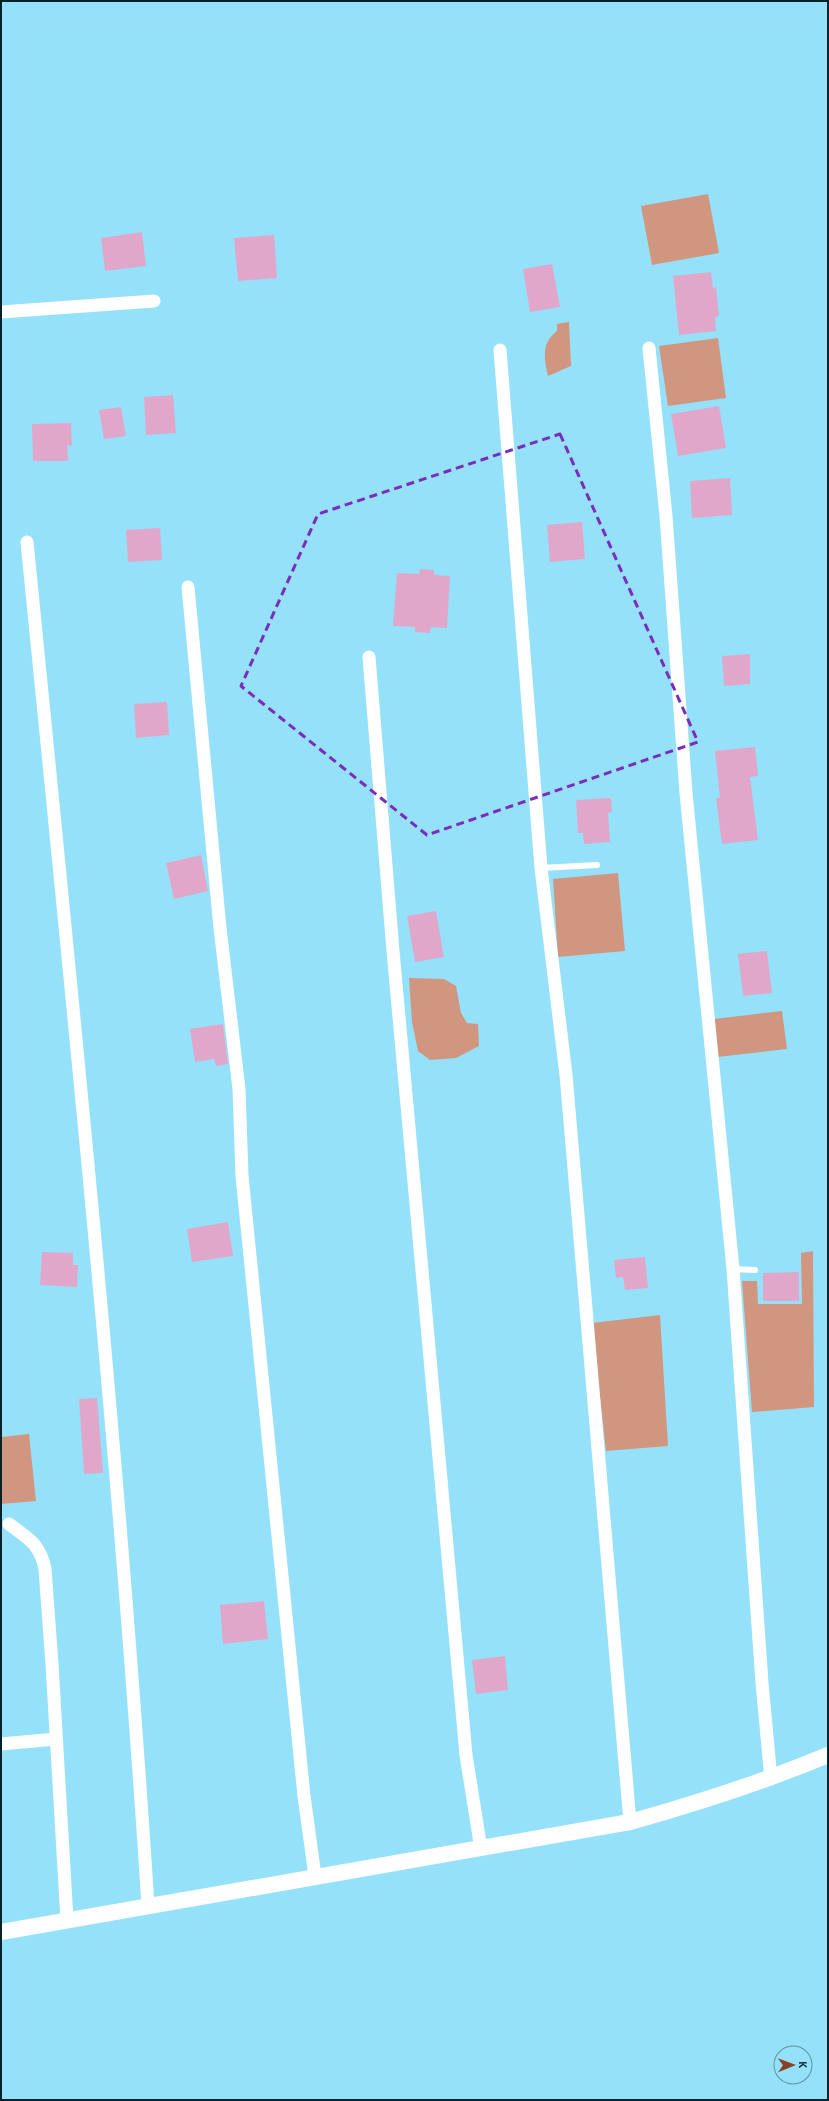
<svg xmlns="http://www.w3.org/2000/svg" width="829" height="2101" viewBox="0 0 829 2101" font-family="'PT Sans',sans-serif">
<rect width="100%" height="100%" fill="#96e1fa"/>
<path fill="#d09680" d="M708,194L719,253L652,265L641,206Z
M569,322L571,366L548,376C544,358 541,343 557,331V324Z
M718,338L726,398L668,406L659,346Z
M618,873L625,951L558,957L553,879Z
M409,978L444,979L456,986L461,1013L467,1023L478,1024L479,1046L456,1058L430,1060L418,1051L412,1022Z
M782,1011L787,1049L717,1057L714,1019Z
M813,1251L814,1407L752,1412L742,1281H757L758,1304H802L801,1253Z
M660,1315L668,1446L606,1451L592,1323Z
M29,1434L36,1501L1,1504V1437Z"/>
<path fill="#e1a7cb" d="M142,232L146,266L105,271L101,238Z
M274,235L277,278L238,281L234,238Z
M552,264L560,307L530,312L523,269Z
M711,272L713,288L716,287L719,316L715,317L716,331L679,335L673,276Z
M173,395L176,433L146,435L144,397Z
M719,406L726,448L678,456L671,414Z
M121,407L126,436L104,439L99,410Z
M71,423L72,446L67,445L68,461H33L32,424Z
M730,478L732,515L692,518L690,481Z
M582,522L585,559L550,562L547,525Z
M160,528L162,560L128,562L126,530Z
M420,569L434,570V575L450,576L447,628L431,627L430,633L415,632V627L393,626L397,573L419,574Z
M750,654V684L724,686L722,656Z
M167,702L169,735L136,738L134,704Z
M755,747L758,776L750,777L758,840L722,844L716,798H720L715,751Z
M611,798L612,812L608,813L610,842L584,844L583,833H578L576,800Z
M201,855L208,891L174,899L166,863Z
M436,911L444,957L415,962L407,916Z
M767,951L772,993L743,996L738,954Z
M223,1024L228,1064L216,1066L214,1059L195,1062L190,1029Z
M228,1222L233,1256L192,1262L187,1229Z
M42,1252L73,1253V1265H78L77,1287L40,1285Z
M645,1257L648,1288L625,1290L623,1277L616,1278L614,1260Z
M799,1272V1301H763V1273Z
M97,1398L103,1473L84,1474L79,1399Z
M264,1601L268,1639L223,1644L220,1605Z
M505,1656L508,1690L476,1694L472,1660Z"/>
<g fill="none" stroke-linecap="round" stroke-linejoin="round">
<path stroke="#fff" stroke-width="6" d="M541,868L597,865
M733,1269L755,1270"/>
<path stroke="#fff" stroke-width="13" d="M1,312L154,301
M649,348L666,516L686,793L733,1269L762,1683L771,1779
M500,350L541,868L566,1075L630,1822
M27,542C72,996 119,1450 148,1906
M188,587L220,928L239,1089L242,1176L304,1796L315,1876
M369,657L393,951L466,1755L481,1849
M9,1524C29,1539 40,1544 45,1569L52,1664L67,1920
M1,1744L56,1739"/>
<path stroke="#fff" stroke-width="16" d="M1,1932L630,1822C698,1803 763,1782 828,1755"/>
</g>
<path fill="none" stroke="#7b2cbf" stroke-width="3" stroke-dasharray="8 5" stroke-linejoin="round" d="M560,434L698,742L427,835L241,686L318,514Z"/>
<rect width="829" height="2101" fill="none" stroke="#02222b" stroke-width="4"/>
<g transform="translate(793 2065) rotate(89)"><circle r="19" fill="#96e1fa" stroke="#5b95a7"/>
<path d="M0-3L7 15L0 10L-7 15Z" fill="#894023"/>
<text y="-6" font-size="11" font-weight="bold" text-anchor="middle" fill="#02222b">K</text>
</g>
</svg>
